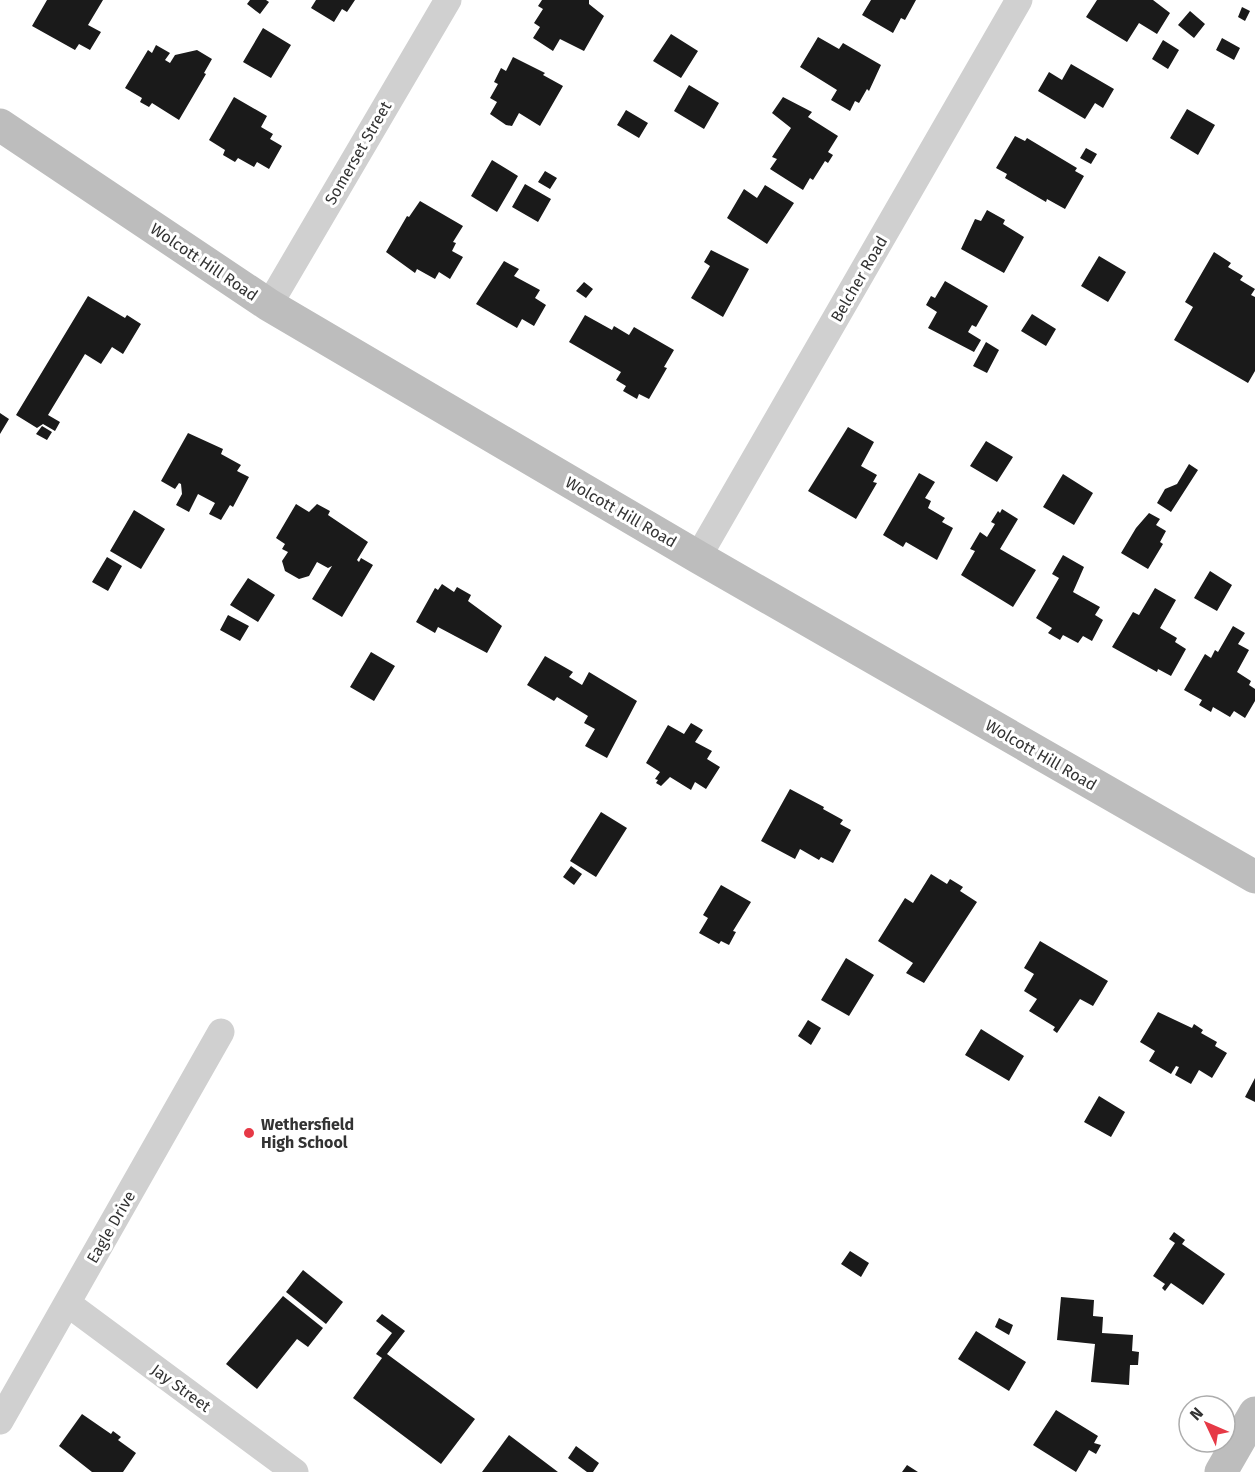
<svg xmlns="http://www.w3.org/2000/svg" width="1255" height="1472" viewBox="0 0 1255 1472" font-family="'Fira Sans',sans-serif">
<rect width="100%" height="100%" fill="#fff"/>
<path fill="#1a1a1a" d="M47,0H103L88,25L101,32L90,50L79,44L75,50L32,26Z
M250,0H266L269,2L260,14L247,4Z
M316,0H355L347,12L342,9L334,22L311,8Z
M542,0H589V4L604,16L584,51L560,39L553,51L533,38L540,27L534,23L543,9L538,6Z
M871,0H916L905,20L901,18L893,33L862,15Z
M1097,0H1153L1170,13L1157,34L1139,23L1127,42L1086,17Z
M1242,7L1250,11L1245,21L1238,17Z
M1190,11L1205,24L1194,38L1178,25Z
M263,28L291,45L271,78L243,62Z
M671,34L698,51L681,78L653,61Z
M818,37L839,49L843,43L881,65L869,91L867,89L859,103L855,101L850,111L831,100L837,90L800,67Z
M1222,38L1240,48L1234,60L1216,50Z
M1163,40L1179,50L1168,69L1152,59Z
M156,45L170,53L165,60L170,63L175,55L197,50L212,59L204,73L206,74L179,120L152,103L149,107L140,102L142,98L125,88L148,50L152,53Z
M513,57L545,73L543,75L563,86L540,126L519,113L512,126L506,125L490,114L497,102L490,98L498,84L494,82L501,68L506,71Z
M1071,64L1114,89L1103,108L1095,103L1085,119L1038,91L1049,72L1062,80Z
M689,85L719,103L704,129L674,111Z
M234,97L267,116L261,127L273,134L270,139L282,146L269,169L257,162L254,167L238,158L235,162L223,155L225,150L209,140Z
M783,97L812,112L808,117L838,136L828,152L833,155L828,163L825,161L813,180L810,178L803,190L770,169L777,159L772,157L791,128L772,113Z
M1187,109L1215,125L1198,155L1170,138Z
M626,110L648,123L639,138L617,125Z
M1015,136L1025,141L1027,138L1077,168L1075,171L1084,176L1065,209L1047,199L1046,202L1005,178L1007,174L996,168Z
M1086,148L1097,154L1091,164L1080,158Z
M492,160L518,176L497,212L471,196Z
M545,171L557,178L550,189L538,182Z
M525,184L551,199L538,222L512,207Z
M765,185L794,203L767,244L727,218L744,189L757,198Z
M420,201L463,226L453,242L456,243L452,251L463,257L450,279L439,272L435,279L417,269L415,273L386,252L407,216L409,217Z
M987,210L1005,220L1003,224L1024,237L1004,273L961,249L975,219L981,221Z
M711,250L749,269L723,317L691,298L710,266L704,262Z
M1214,252L1231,263L1228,267L1243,276L1240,280L1255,289L1251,295L1255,297V371L1248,383L1174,340L1193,307L1185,302Z
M1099,256L1126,272L1108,302L1081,286Z
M504,261L519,269L514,276L540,290L535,298L546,305L534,326L522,319L517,328L476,304Z
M945,281L988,306L976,327L972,325L968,332L981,340L974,352L928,328L937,312L926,305L931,296L935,298Z
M584,282L593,289L586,298L576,291Z
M88,296L125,318L127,315L141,324L123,354L112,347L101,364L85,354L48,415L60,422L55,431L43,424L37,428L16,415Z
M1032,314L1056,329L1046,346L1021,331Z
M585,315L612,330L614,326L629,335L634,327L674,350L664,367L667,368L649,399L639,394L637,399L623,391L626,386L616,380L621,372L569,342Z
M986,342L999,350L987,373L973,366Z
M0,413L9,419L0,434Z
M42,426L52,432L47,440L36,434Z
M848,427L874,442L861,466L877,475L873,482L877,483L856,519L808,491Z
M188,433L223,449L221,454L241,465L237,471L249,477L233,507L230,505L221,520L209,514L215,503L198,494L189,512L176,505L182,494L181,484L179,483L175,489L161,481Z
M986,441L1013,457L997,482L970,466Z
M1189,464L1198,470L1171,512L1157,503L1165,489L1177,484Z
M919,473L935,482L925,498L931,501L928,508L945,518L942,522L953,528L937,560L906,542L903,547L883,535Z
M1063,474L1093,493L1074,525L1043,507Z
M296,504L309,512L317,504L330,511L328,515L368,542L357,560L359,562L361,558L373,565L342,617L312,599L332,566L328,568L317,562L309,576L299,579L285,571L282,561L288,552L282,549L285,544L276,538Z
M1002,509L1018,519L1000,549L1036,570L1013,607L961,575L975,551L970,549L980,532L987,537L995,524L991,522L998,511L1000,513Z
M134,510L165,529L141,569L110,551Z
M1149,513L1160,519L1156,525L1166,531L1160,542L1163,544L1148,569L1121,553L1136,528Z
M1063,555L1084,567L1073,592L1100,607L1095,615L1103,620L1092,641L1083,636L1078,643L1063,635L1060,640L1048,633L1052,628L1036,618L1059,578L1052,574Z
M107,557L122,566L108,591L92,582Z
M1210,571L1232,585L1217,611L1194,598Z
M248,578L275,595L258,622L230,605Z
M442,584L454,592L457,587L471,595L468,601L502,626L487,653L438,627L435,633L416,622L435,588L438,590Z
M1155,588L1176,600L1160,628L1177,638L1175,642L1186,649L1171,676L1158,669L1157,672L1112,647L1133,612L1139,615Z
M228,615L249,626L240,641L220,630Z
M1233,626L1245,633L1238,644L1249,650L1237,672L1251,681L1249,685L1255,689V701L1245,718L1234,711L1230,717L1213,707L1211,712L1199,705L1202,700L1184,690L1205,654L1211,658L1215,650L1218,652Z
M371,652L395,666L374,701L350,687Z
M545,656L573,672L569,677L582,685L589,672L637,701L607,758L585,746L595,729L584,723L588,716L557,697L554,701L527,685Z
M691,723L703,730L695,742L712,751L707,759L720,767L706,789L695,782L691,790L670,777L661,786L656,783L658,780L655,779L660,772L646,763L668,725L684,734Z
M790,789L824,807L823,809L843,820L840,824L851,830L833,863L821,857L819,860L800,849L795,859L761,841Z
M601,812L627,828L596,877L570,861Z
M571,866L582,874L574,885L563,877Z
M931,874L947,884L950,879L963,887L960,891L977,902L924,983L906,973L913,963L878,941L905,898L913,903Z
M721,885L751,902L733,931L736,932L729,945L721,941L719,944L699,933L708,918L703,915Z
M1040,941L1108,981L1093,1006L1080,999L1057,1033L1053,1030L1055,1027L1029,1011L1037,999L1024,991L1034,974L1024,968Z
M846,958L874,975L849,1016L821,1000Z
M1158,1012L1192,1028L1194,1024L1203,1030L1201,1033L1217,1042L1215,1046L1227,1053L1212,1078L1199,1070L1191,1084L1175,1075L1179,1067L1176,1066L1171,1074L1149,1061L1155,1051L1140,1042Z
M808,1020L821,1028L811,1045L798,1036Z
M981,1029L1024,1056L1009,1081L965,1055Z
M1255,1078V1102L1245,1097Z
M1099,1096L1125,1112L1111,1137L1084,1122Z
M1174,1232L1185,1240L1182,1244L1225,1274L1203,1305L1171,1283L1165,1291L1162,1288L1165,1284L1153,1276L1175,1243L1169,1239Z
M850,1251L869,1263L861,1277L841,1264Z
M303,1270L343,1302L326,1324L286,1292Z
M283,1296L323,1328L308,1347L297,1339L257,1389L226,1364Z
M1061,1297L1094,1300L1093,1316L1103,1317L1102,1333L1133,1335L1132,1351L1139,1352L1138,1365H1130L1129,1385L1091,1382L1095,1344L1057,1340Z
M382,1314L405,1331L387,1354L475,1419L441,1464L353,1398L382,1358L376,1354L392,1333L376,1321Z
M999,1318L1013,1325L1009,1335L995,1327Z
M976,1331L1026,1362L1009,1391L958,1359Z
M1056,1410L1098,1436L1094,1443L1101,1445L1096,1454L1089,1450L1076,1472L1033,1445Z
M82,1414L111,1434L113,1431L121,1437L118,1440L136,1453L123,1472H92L59,1446Z
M509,1435L558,1472H482Z
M576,1446L599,1463L593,1472H587L568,1458Z
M907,1465L918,1472H902Z"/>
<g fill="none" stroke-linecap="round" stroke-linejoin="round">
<path stroke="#d0d0d0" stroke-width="27" d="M269,305L448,0
M698,557L1019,0
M67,1303L295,1472
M0,1421L221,1032"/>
<path stroke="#bdbdbd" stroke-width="33" d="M0,125L269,305L698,557L1255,877
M1221,1472L1255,1413"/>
</g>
<circle fill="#e63946" stroke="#fff" stroke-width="2" cx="249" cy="1133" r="6"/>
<g text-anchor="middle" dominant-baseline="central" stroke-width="6" stroke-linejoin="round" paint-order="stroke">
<g font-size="16" fill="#333" stroke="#fff">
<text transform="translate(358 153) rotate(-60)">Somerset Street</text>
<text transform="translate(204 262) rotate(34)">Wolcott Hill Road</text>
<text transform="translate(859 279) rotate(-60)">Belcher Road</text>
<text transform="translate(621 512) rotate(30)">Wolcott Hill Road</text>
<text transform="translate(1041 755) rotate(30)">Wolcott Hill Road</text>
<text transform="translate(111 1227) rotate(-60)">Eagle Drive</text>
<text transform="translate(181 1388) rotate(36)">Jay Street</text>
</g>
<g font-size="16" font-weight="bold" fill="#333" stroke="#fff" text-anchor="start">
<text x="261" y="1124">Wethersfield<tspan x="261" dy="18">High School</tspan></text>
</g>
</g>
<g transform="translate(1207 1424) rotate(314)"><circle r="28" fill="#ffffff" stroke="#adadad" stroke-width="1.5"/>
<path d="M0-4.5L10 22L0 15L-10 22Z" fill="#e63946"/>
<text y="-9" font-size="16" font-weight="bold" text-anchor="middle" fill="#333333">N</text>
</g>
</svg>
